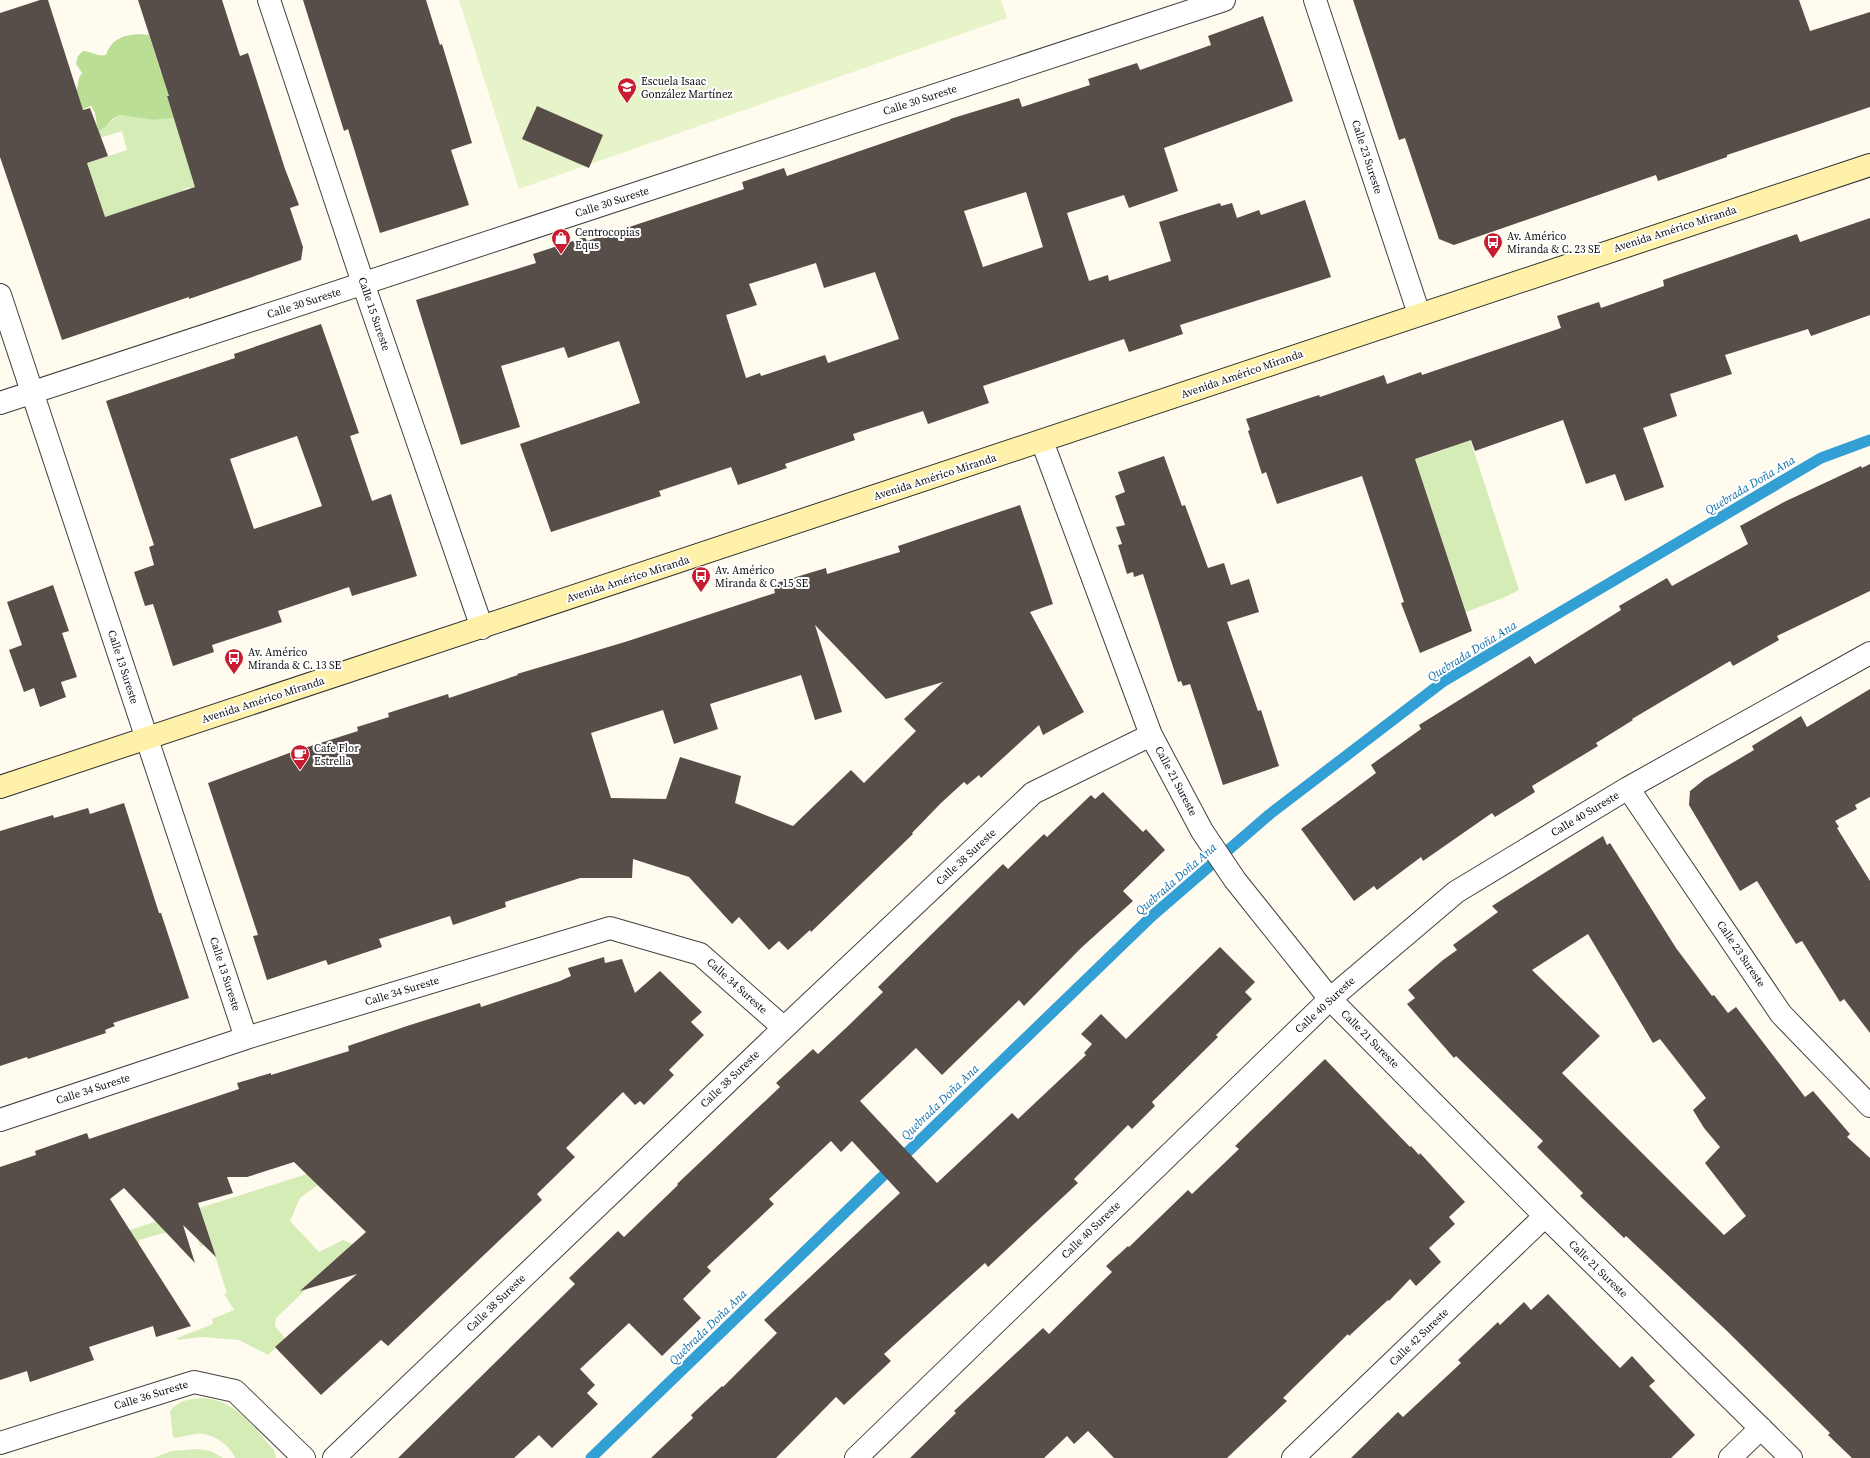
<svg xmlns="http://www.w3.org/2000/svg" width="1870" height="1458" viewBox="0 0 1870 1458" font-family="'Source Serif 4',serif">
<rect width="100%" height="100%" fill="#fffbef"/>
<path fill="#d5ecb6" d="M121,115L154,120L174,118L196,188C188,187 185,187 180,194L102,218L74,211L100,201L87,163L127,150L122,131L100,138L98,131C106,126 111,119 121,115Z
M1469,436L1519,590L1503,598L1466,612L1415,459L1446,449Z
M339,1164L318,1185L300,1198L290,1221L319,1252L343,1240L370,1251L319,1277L276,1318L275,1326L285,1338L268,1355L239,1340L202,1337L177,1340V1338L213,1324L212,1319L234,1310L224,1294L227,1293L211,1243L200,1246L193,1225L139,1240L140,1243L128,1247L123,1232Z
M203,1398C238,1401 252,1426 274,1450L276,1458H235C229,1443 210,1432 195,1434C187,1435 180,1439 173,1437L170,1411C179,1400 189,1399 203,1398Z
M197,1449L211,1451L223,1458H153L172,1451Z"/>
<path fill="#bade94" d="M139,34L149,35L161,72L184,91L167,96L174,118L154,120L120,115L112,119L105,127L98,131L95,113L91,106L77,111L65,93L77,89L79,78L82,73L76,64L78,56L83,51C91,51 97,57 106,55C111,39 124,35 139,34Z"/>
<path fill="#e7f3c8" d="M459,0H1001L1007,18L519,189Z"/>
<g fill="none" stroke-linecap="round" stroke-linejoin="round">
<path stroke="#329fd5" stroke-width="11" d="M591,1458L1152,916L1270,814L1444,681L1821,458L1870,440"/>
</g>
<path fill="#574e49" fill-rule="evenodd" d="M40,0H48L83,110L90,108L108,156L87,163L105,217L195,187L167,96H169L138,0H222L240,56L248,53L285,169L299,205L290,208L303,247L301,260L189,299V297L62,340L0,157V13Z
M303,0H426L440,45L442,44L472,143L451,150L469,205L380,233L348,129L344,131Z
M1353,0H1799L1810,31L1870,12V107L1727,155V157L1658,181L1656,175L1454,245L1439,239L1405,138L1399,140Z
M1263,16L1293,101L1164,148L1178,191L1129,208L1124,195L1067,213L1089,281L1108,275L1109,281L1171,261L1159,222L1220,203L1221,206L1232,203L1237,218L1259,210L1261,215L1305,200L1331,277L1180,325L1183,334L1129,352L1124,339L983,386L989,403L928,424L923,411L853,434L855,440L785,464L787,468L738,485L731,467L659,491L661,496L551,532L520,444L640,403L619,341L568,358L564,347L501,366L520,427L461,445L416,300L536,263L533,254L585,237L587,241L744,189L742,182L784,168L787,176L950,120V119L1019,98L1022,107L1090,85L1088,79L1137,63L1140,70L1211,45L1208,36ZM1026,192L1043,247L983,267L964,211ZM816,263L824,288L875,272L899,339L828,363L825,355L761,376L760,373L746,378L726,315L757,305L749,284Z
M537,106L603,135L589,168L522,139Z
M1870,218V315L1811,336L1808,329L1725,355L1732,374L1670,394L1677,416L1643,428L1664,487L1625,501L1615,474L1586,484L1563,420L1475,451L1471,440L1415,459L1472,631L1420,653L1401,603L1404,602L1362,476L1277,504L1266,472L1262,474L1248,431L1250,430L1246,419L1319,395L1320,397L1384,375L1387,384L1421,372L1422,375L1561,328L1557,316L1599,302L1601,308L1664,286L1663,280L1797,234L1800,242Z
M321,324L359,433L350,436L372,501L391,494L417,576L352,596L349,587L278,611L282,622L212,645L214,652L173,666L153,604L145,606L134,572L154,565L149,547L154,545L106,401L235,358L234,354ZM297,436L322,506L254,529L230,459Z
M1164,456L1182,506L1185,505L1208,568L1224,563L1231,585L1249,579L1259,612L1227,622L1258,711L1261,710L1279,766L1223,785L1190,684L1183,686L1181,681L1178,682L1143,574L1134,577L1133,572L1127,574L1118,545L1122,544L1116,527L1125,525L1115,496L1125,492L1118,472Z
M1870,464V591L1777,636L1779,640L1733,666L1730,661L1632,719L1633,720L1596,743L1598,746L1532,786L1535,792L1495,817L1492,813L1423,861L1421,857L1377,890L1374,886L1354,901L1301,829L1376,773L1371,765L1421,729L1419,725L1530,656L1535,664L1621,610L1619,606L1667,578L1672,586L1748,544L1740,526L1784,502L1861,466L1862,468Z
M1020,505L1053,604L1030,612L1084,712L1043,735L1039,725L981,778L979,775L967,785L964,782L941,803L912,833L913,834L811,932L810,930L788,950L779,941L769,950L739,917L732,924L689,877L633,859L632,878H580L505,902L506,907L453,925L450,916L379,939L382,947L328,965L326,960L267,980L253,936L258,935L208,783L292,752L358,731L357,727L389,717L388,713L448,694L449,698L518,675L517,674L625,642L775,593L773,584L826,568L827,574L900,552L898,546ZM815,625L886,699L943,682L904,719L916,731L864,783L851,770L793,826L735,803L741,776L680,757L666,799L611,798L591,733L663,710L674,744L718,729L710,704L801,675L815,720L842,712Z
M53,585L69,631L62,633L77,677L61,682L66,697L40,707L34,688L24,692L9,650L22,645L7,602Z
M1870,689V797L1855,805L1857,809L1835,821L1839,827L1837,828L1870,881V1033L1844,999L1840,1002L1802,941L1796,944L1757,881L1740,891L1689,805L1690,791L1705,779L1754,750L1752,746L1801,716L1807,727Z
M1103,792L1143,832L1146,829L1165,850L1123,891L1133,901L1081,948L1024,1006L1019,1000L942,1075L916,1048L860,1101L937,1183L1012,1113L1018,1119L1086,1055L1084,1053L1092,1044L1081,1034L1101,1014L1126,1039L1220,947L1255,982L1245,992L1252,999L1216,1035L1218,1037L1152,1102L1155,1106L1132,1129L1128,1125L1074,1179L1078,1183L988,1267L985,1263L884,1354L891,1361L844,1405L836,1397L776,1458H651L693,1418L691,1415L722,1386L723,1387L777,1333L764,1320L900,1193L852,1141L841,1152L831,1141L769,1199L774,1204L707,1267L711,1271L683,1299L701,1318L662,1356L629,1323L580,1369L595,1385L587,1393L598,1404L552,1448L539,1435L514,1458H398L575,1284L569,1278L618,1231L624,1237L678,1185L677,1184L780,1087L776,1083L813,1049L818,1054L847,1027L883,992L878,987L1003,864L1008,869L1044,834L1047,837L1091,795L1095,799Z
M124,803L159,913H161L189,998L113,1023L115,1026L105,1030L106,1033L28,1059L27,1057L0,1066V831L53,815L54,818L88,808L90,814Z
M1603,836L1607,845L1610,843L1676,948L1712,996L1714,995L1728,1013L1736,1007L1805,1097L1813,1091L1850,1134L1847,1137L1870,1158V1458H1852L1828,1435L1830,1433L1726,1330L1626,1236L1624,1238L1580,1196L1583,1193L1537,1147L1543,1141L1456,1056L1454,1058L1407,1004L1415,998L1408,990L1443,960L1457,950L1453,945L1498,912L1492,906ZM1588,934L1653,1043L1660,1039L1706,1098L1693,1110L1704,1128L1720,1147L1705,1163L1746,1216L1724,1235L1562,1073L1600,1036L1532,970Z
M604,957L605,963L622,959L635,993L660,971L702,1012L691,1022L704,1035L669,1070L674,1075L644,1105L640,1101L635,1105L623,1092L566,1148L575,1157L537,1194L542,1200L388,1346L381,1340L321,1395L275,1347L357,1274L300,1291L366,1232L294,1162L247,1177H227L233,1193L198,1203L216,1257L183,1225L195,1263L124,1188L110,1199L191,1326L156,1337L153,1326L89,1347L94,1360L30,1382L27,1371L0,1380V1167L36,1155L35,1151L87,1133L89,1139L239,1089L237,1083L271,1073V1075L349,1051L348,1046L407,1026L480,1003L481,1007L560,981L571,976L568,968Z
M1325,1059L1410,1147L1411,1146L1419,1155L1420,1153L1465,1202L1449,1217L1455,1224L1429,1248L1441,1262L1416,1286L1410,1279L1389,1301L1388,1300L1349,1336L1348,1334L1283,1398L1287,1401L1227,1458H1114L1088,1431L1074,1444L1067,1436L1044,1458H910L956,1413L954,1411L1043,1328L1049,1334L1112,1272L1106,1266L1128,1246L1129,1247L1188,1190L1192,1194L1239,1149L1235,1146Z
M1548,1294L1620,1368L1632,1356L1655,1381L1649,1386L1695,1435L1671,1458H1351L1398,1412L1403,1417L1461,1363L1458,1360L1498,1322L1500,1325L1524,1302L1531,1310Z"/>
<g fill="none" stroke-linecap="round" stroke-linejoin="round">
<defs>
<path id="street" d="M269,0L363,283L482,628
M1315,0L1419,314
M0,295L246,1038
M0,403L1224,0
M1042,441L1151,735L1202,831L1235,880L1330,999L1545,1216L1791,1458
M1628,788L1781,1014L1870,1106
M0,1120L246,1038L610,928L700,954L784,1028
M0,1443L194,1382L235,1391L304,1458
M334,1458L784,1028L1033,793L1151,735
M856,1458L1330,999L1456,892L1628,788L1870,653
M1293,1458L1545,1216
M1730,1458L1761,1428"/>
<path id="secondary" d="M0,787L1870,165"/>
</defs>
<use href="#street" stroke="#414141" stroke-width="24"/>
<use href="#secondary" stroke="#303030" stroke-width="24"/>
<use href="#street" stroke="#fff" stroke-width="22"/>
<use href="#secondary" stroke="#fff0aa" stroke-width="22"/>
</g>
<defs>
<symbol id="school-pin" viewBox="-11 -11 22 30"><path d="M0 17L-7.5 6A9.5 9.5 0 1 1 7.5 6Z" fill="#c61d30" stroke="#fff"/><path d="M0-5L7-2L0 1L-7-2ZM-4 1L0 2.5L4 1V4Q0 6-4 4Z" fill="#fff"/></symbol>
<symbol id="shop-pin" viewBox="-11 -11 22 30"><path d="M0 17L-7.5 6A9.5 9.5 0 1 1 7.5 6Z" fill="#c61d30" stroke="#fff"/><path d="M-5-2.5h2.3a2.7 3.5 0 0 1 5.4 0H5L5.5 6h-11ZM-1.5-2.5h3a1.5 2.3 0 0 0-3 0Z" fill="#fff"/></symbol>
<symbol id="bus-pin" viewBox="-11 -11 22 30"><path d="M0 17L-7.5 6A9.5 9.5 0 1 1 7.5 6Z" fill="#c61d30" stroke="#fff"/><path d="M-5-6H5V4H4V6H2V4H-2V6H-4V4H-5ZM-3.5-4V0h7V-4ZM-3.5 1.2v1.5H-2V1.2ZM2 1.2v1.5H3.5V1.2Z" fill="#fff"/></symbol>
<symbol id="cafe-pin" viewBox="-11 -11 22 30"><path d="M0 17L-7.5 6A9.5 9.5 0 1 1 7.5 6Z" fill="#c61d30" stroke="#fff"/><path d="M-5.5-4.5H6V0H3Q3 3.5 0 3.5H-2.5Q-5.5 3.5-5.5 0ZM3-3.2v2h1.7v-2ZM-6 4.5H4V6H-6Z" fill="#fff"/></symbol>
</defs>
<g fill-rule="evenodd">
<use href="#school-pin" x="616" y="76" width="22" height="30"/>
<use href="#shop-pin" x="550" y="227" width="22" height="30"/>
<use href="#bus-pin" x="1482" y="231" width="22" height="30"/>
<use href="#bus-pin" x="690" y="565" width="22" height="30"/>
<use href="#bus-pin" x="223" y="647" width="22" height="30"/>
<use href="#cafe-pin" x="289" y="743" width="22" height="30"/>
</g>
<g text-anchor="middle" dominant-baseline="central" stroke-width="4" stroke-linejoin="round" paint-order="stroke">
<g font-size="11" fill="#0e0e0e" stroke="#fff" text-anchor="start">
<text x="641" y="81">Escuela Isaac<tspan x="641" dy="13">González Martínez</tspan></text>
<text x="575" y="232">Centrocopias<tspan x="575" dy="13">Equs</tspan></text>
<text x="1507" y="236">Av. Américo<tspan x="1507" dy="13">Miranda &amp; C. 23 SE</tspan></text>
<text x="715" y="570">Av. Américo<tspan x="715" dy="13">Miranda &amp; C. 15 SE</tspan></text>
<text x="248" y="652">Av. Américo<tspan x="248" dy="13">Miranda &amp; C. 13 SE</tspan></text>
<text x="314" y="748">Cafe Flor<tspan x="314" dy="13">Estrella</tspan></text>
</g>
<g font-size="11" fill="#0e0e0e" stroke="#fff">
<text transform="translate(920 100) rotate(-18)">Calle 30 Sureste</text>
<text transform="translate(1367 157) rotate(72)">Calle 23 Sureste</text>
<text transform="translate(612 202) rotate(-18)">Calle 30 Sureste</text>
<text transform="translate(1675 229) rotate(-18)">Avenida Américo Miranda</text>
<text transform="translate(304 303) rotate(-18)">Calle 30 Sureste</text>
<text transform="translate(374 314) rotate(71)">Calle 15 Sureste</text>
<text transform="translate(1242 374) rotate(-19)">Avenida Américo Miranda</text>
<text transform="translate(935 477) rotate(-18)">Avenida Américo Miranda</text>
<text transform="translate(628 579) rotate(-18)">Avenida Américo Miranda</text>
<text transform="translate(123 667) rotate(72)">Calle 13 Sureste</text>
<text transform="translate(263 700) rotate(-18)">Avenida Américo Miranda</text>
<text transform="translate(1176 781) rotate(62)">Calle 21 Sureste</text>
<text transform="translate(1585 814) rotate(-31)">Calle 40 Sureste</text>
<text transform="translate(966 857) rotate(-43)">Calle 38 Sureste</text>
<text transform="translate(1741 954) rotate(56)">Calle 23 Sureste</text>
<text transform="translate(225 974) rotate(72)">Calle 13 Sureste</text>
<text transform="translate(737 986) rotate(42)">Calle 34 Sureste</text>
<text transform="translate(402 991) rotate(-17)">Calle 34 Sureste</text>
<text transform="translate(1325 1005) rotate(-43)">Calle 40 Sureste</text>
<text transform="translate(1370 1039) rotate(45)">Calle 21 Sureste</text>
<text transform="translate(730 1079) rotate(-44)">Calle 38 Sureste</text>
<text transform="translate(93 1089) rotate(-18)">Calle 34 Sureste</text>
<text transform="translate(1091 1230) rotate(-44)">Calle 40 Sureste</text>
<text transform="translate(1598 1269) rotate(44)">Calle 21 Sureste</text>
<text transform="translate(496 1303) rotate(-44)">Calle 38 Sureste</text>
<text transform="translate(1419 1337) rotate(-44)">Calle 42 Sureste</text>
<text transform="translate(151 1395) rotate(-17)">Calle 36 Sureste</text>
</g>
<g font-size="12" font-style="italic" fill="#0f6fa7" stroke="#fff">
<text transform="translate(1750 485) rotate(-31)">Quebrada Doña Ana</text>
<text transform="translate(1472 651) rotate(-32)">Quebrada Doña Ana</text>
<text transform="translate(1176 879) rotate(-41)">Quebrada Doña Ana</text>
<text transform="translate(940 1102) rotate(-44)">Quebrada Doña Ana</text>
<text transform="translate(708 1327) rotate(-44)">Quebrada Doña Ana</text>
</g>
</g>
</svg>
